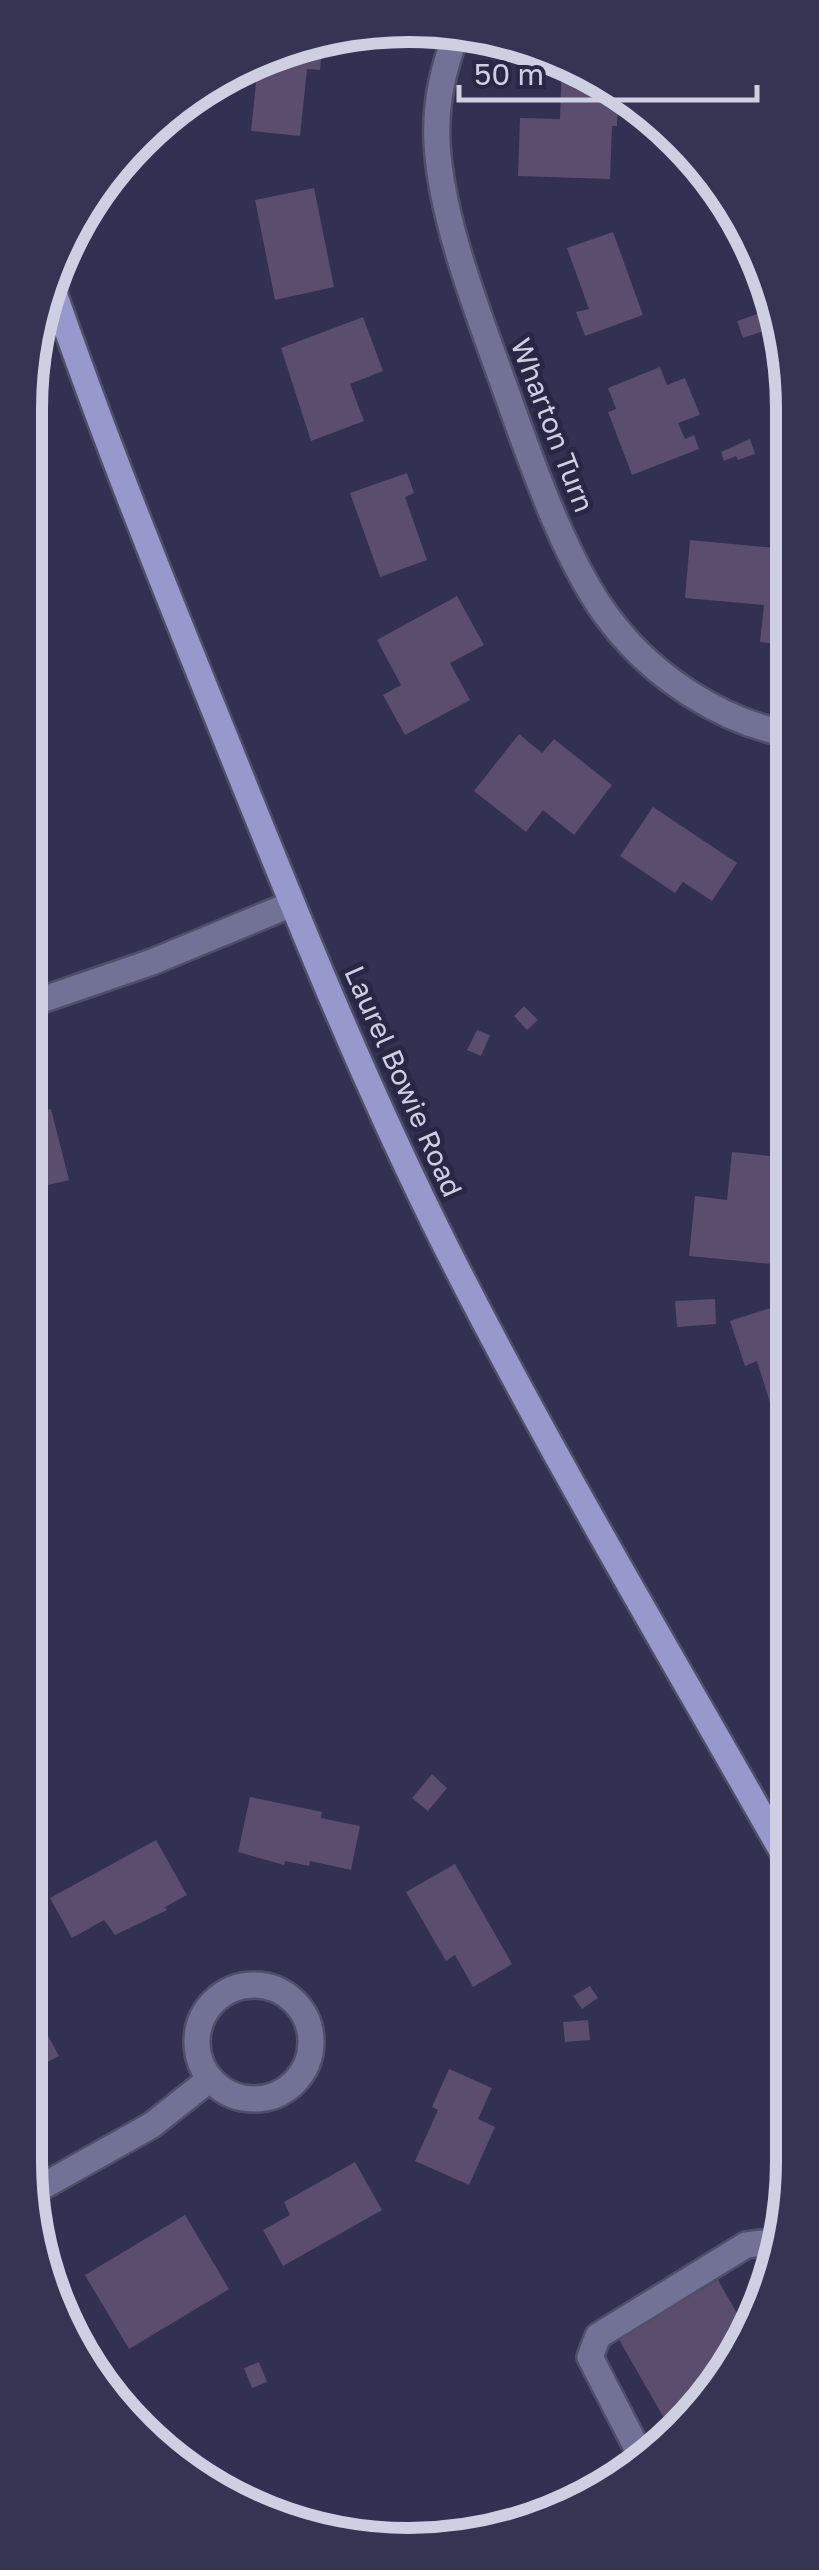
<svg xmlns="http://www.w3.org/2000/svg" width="819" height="2570" viewBox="0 0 819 2570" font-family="'Golos Text',sans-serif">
<rect width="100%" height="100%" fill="#323151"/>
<path fill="#5b4d6e" d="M323,37L320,70L307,69L300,136L251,131L258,64Z
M562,62L601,76L618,90L617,126H612L610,179L518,176L520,118L560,119Z
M314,188L334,287L275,300L255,200Z
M613,232L643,315L585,336L576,312L589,309L567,248Z
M766,311L772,328L743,338L737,321Z
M363,317L383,371L350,384L364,421L311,441L281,348Z
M660,367L667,385L685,378L700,415L678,423L685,439L694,435L699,449L632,475L608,412L616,409L608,388Z
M750,439L755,454L738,460L736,456L724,461L721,452Z
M407,473L414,493L405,497L427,560L380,577L350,493Z
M690,540L775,548V552L790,553V645L760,642L764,605L685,598Z
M457,596L484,645L450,663L470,700L405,735L383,695L401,685L377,640Z
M519,734L542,753L554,739L612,785L574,835L543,810L526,832L474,791Z
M653,807L737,863L712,901L683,882L675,893L620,856Z
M524,1006L538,1020L527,1030L514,1016Z
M477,1030L490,1035L481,1056L467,1050Z
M788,1070H789V1118L775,1114Z
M51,1109L69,1180L36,1188L41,1207L29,1210V1114Z
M732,1152L789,1158V1214L777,1213L772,1264L689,1256L695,1196L727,1200Z
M715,1299L716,1324L677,1327L675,1301Z
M789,1302L788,1421L777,1425L757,1361L745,1366L730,1321Z
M432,1774L447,1788L428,1811L412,1798Z
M250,1797L322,1812L321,1818L360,1826L351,1870L310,1861L309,1866L285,1861L284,1865L238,1852Z
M156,1840L187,1895L165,1907L167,1910L115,1935L104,1920L72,1938L50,1898Z
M455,1864L512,1964L473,1987L455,1955L446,1961L406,1892Z
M590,1986L598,1998L582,2009L573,1996Z
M34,2010L59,2056L29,2072L34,2082L25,2087L26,2014Z
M588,2020L590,2040L565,2042L563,2022Z
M449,2069L492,2088L478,2119L495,2127L469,2185L415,2161L438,2110L432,2107Z
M355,2162L382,2210L283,2266L263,2230L290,2215L284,2202Z
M185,2215L229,2289L129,2349L85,2275Z
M718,2280L747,2331L730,2374L672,2432L618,2338Z
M259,2362L267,2382L252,2388L244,2368Z"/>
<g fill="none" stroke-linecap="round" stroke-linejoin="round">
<defs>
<path id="minor" d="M457,32C443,69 435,103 437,143C441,221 480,318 506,391C531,461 567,567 613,624C654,677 723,723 790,734
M30,1004L152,962L292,904
M197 2042a57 57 0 1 1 114 0a57 57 0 1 1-114 0Z
M31,2193L152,2125L210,2079
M643,2460L590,2357L598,2336L746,2245L762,2243L781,2249"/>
<path id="major" d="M52,287C106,444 169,598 231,752C298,919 366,1088 447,1249C552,1457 672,1657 787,1860"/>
</defs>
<use href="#minor" stroke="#504f6a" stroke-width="30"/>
<use href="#major" stroke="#504f6a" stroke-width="30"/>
<use href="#minor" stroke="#717296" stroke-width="25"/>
<use href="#major" stroke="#9798cc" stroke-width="25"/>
</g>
<g text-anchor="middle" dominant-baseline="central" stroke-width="10" stroke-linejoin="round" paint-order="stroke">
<g font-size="28" fill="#cfcfe4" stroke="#282746">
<text transform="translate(553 425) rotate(69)">Wharton Turn</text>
<text transform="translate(404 1081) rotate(66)">Laurel Bowie Road</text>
</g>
</g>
<path d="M0 0H819V2570H0ZM409 42H409A367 367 0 0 1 776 409V2161A367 367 0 0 1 409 2528H409A367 367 0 0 1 42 2161V409A367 367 0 0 1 409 42Z" fill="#353453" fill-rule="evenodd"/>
<path fill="none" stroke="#cfcfe4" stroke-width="12" d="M409 42H409A367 367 0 0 1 776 409V2161A367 367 0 0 1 409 2528H409A367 367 0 0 1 42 2161V409A367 367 0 0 1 409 42Z"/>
<path d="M459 85v15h298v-15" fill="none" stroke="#cfcfe4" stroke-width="5"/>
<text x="474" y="85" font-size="30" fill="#cfcfe4" stroke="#282746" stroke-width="8" paint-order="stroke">50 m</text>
</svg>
